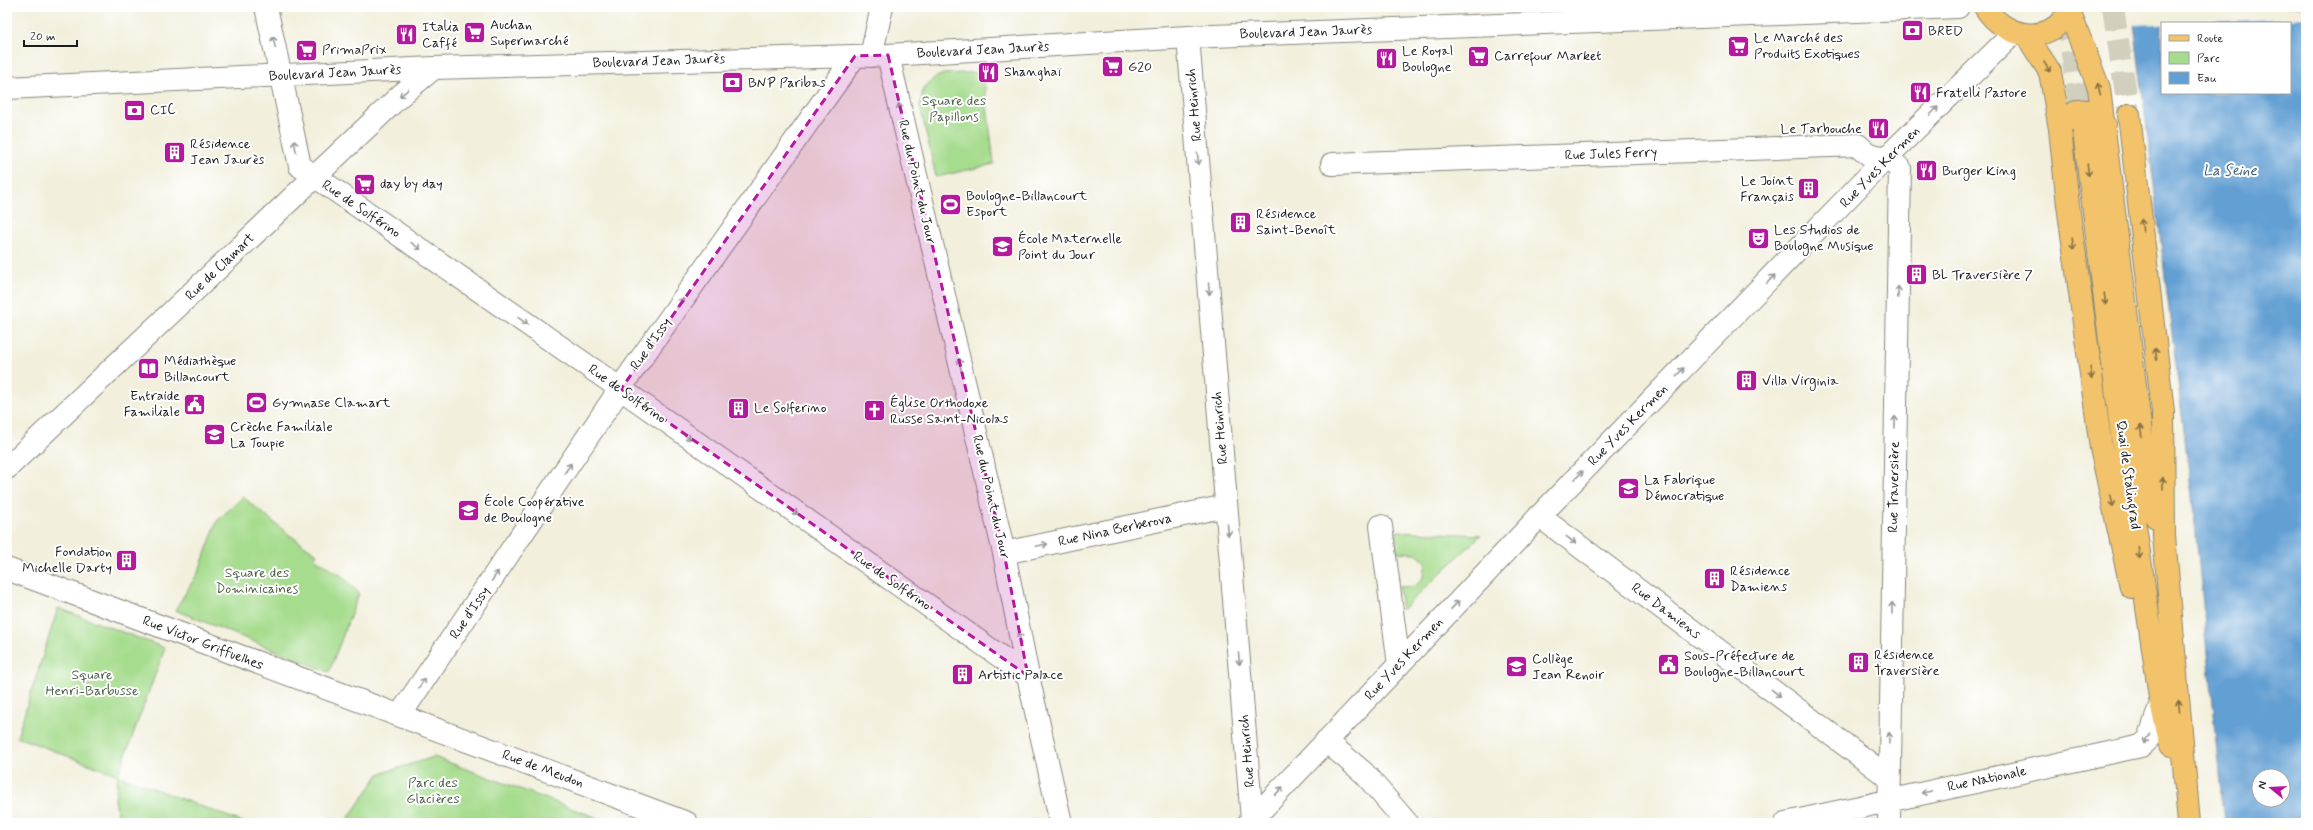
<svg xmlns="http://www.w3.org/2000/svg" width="2313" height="830" viewBox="0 0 2313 830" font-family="Mynerve,sans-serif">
<rect width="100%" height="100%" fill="#fff"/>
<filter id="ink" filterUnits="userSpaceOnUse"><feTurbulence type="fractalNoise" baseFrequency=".025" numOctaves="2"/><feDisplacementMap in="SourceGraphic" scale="8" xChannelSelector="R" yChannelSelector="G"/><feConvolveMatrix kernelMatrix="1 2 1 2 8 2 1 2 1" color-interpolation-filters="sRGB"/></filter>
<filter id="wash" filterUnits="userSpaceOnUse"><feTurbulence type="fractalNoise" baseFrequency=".012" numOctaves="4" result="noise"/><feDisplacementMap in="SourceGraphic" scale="16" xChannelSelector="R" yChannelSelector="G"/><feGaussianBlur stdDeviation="0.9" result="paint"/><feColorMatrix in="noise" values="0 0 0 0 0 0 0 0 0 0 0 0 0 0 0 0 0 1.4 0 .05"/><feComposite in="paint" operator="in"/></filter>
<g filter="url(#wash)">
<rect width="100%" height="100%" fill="#f2efdc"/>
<path fill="#a6dc8d" stroke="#617c54" d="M983,72L994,164L936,177L920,106L923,89L934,78L944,74Z
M243,497L288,534L317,554L314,558L342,576L359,593L329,672L175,610L199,571L217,521Z
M1396,531L1481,535L1402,610L1399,587L1416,586L1424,576L1426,562L1415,553L1396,552Z
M58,608L165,648L118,775L245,823H119L115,799L118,775L17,737Z
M434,757L611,823H345L379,774Z"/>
<path fill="#629fd3" stroke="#3f5e78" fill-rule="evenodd" d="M2132,7H2306V823H2225L2193,505ZM2162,23H2290V93H2162ZM2259,776H2283V800H2259Z"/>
<path fill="#f2efdc" d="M2130,7H2306V18L2133,25Z"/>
</g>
<g filter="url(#ink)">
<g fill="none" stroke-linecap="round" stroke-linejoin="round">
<path stroke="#d2cfbf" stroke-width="22" stroke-dasharray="22 11" stroke-linecap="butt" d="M2113,7L2129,115
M2067,18L2083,131"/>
<defs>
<path id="minor" d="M266,7L300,166L608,380L1028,676
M1188,37L1252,820
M888,55L1004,553L1028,676L1061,823
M871,56L882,7
M7,88L434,68L888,55L1188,37L1958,7
M1332,164L1858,145L1868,154L1886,158L1900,168L1889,823
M7,468L401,95L434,68
M1539,516L1888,777
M1381,526L1399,665
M1004,553L1226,506
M7,569L687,823
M400,715L628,377L855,56
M1326,741L1364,773L1407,823
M1249,823L1552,503L1886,158L2014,33
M1786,823L2141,746L2149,739L2161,703"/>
<path id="major" d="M1985,7C2005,40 2053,47 2071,7
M2069,11L2099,88L2149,500L2156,517
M2026,35L2050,72L2060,129L2068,205L2101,448L2131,587
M2129,115L2163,412L2164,536L2189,823
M2060,129C2073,107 2088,104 2105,124
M2084,132L2123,444L2161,703L2171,745"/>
</defs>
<use href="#minor" stroke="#87867c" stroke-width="24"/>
<use href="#major" stroke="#87867c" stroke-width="24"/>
<use href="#minor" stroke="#fff" stroke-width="22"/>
<use href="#major" stroke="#f2c36a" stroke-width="22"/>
</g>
<defs><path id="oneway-shaft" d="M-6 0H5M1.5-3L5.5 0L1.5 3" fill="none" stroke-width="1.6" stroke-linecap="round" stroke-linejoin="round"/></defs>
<g stroke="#999">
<use href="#oneway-shaft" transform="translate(274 42) rotate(-103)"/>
<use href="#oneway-shaft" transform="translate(404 93) rotate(140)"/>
<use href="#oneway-shaft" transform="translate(900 109) rotate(-103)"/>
<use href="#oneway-shaft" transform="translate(1934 111) rotate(-45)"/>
<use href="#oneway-shaft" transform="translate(295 146) rotate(-102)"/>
<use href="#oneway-shaft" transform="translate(1198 159) rotate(85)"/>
<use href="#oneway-shaft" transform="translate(416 246) rotate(35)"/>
<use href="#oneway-shaft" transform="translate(1771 279) rotate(-46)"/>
<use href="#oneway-shaft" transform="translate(1209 289) rotate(85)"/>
<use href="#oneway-shaft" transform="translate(1898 292) rotate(-89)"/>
<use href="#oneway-shaft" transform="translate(680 303) rotate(-55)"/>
<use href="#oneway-shaft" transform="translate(523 321) rotate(35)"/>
<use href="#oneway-shaft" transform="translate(960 364) rotate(-103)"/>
<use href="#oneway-shaft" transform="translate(1680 372) rotate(-46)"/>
<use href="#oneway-shaft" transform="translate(1895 422) rotate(-89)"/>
<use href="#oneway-shaft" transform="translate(686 436) rotate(35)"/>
<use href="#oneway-shaft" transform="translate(568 468) rotate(-56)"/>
<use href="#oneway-shaft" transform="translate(1579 475) rotate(-46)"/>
<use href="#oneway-shaft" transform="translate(793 511) rotate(35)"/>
<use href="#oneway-shaft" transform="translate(1228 530) rotate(85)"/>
<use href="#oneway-shaft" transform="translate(1571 540) rotate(37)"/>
<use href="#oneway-shaft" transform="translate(1042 545) rotate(-12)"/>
<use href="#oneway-shaft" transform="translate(495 576) rotate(-56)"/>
<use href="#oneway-shaft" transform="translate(1455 605) rotate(-47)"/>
<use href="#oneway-shaft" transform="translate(1892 608) rotate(-89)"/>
<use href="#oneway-shaft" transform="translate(1020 638) rotate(-101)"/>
<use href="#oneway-shaft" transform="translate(1239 659) rotate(85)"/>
<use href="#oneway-shaft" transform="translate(422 683) rotate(-55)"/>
<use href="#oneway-shaft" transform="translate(1776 693) rotate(37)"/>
<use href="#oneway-shaft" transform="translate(1889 738) rotate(-89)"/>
<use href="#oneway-shaft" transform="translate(2147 739) rotate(125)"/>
<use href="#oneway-shaft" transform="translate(1279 791) rotate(-47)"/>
<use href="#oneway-shaft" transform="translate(1927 792) rotate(168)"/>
</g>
<g stroke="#877043">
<use href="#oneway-shaft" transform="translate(2047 67) rotate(59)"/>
<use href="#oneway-shaft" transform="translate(2099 89) rotate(-104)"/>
<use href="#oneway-shaft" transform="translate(2088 170) rotate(83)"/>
<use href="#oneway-shaft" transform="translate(2142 225) rotate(-96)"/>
<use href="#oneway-shaft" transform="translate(2073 244) rotate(82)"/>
<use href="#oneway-shaft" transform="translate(2105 299) rotate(83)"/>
<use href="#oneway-shaft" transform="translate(2156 354) rotate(-96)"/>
<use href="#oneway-shaft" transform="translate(2091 373) rotate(82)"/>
<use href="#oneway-shaft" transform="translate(2141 431) rotate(-97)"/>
<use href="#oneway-shaft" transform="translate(2163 483) rotate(-90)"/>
<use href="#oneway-shaft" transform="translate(2112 501) rotate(78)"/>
<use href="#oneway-shaft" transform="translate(2139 553) rotate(82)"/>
<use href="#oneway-shaft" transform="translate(2179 706) rotate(-95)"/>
</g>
</g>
<path fill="#b5179e" fill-opacity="0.2" stroke="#b5179e" stroke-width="3" stroke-dasharray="8 5" stroke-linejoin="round" d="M888,55L1004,553L1028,676L621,389L855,56Z"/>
<defs>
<symbol id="bank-square" viewBox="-11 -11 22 22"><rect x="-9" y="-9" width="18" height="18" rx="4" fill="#b5179e" stroke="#fff"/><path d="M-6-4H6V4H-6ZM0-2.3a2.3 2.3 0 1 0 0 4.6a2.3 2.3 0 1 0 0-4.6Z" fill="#fff"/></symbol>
<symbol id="supermarket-square" viewBox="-11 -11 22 22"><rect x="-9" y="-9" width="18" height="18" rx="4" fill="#b5179e" stroke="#fff"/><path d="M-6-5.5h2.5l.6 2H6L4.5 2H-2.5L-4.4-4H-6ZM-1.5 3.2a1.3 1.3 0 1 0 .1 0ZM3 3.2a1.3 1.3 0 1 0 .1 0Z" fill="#fff"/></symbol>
<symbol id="restaurant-square" viewBox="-11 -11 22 22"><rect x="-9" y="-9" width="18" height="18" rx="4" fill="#b5179e" stroke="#fff"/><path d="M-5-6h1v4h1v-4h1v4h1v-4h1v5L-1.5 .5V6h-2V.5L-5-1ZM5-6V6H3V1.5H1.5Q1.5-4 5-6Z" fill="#fff"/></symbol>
<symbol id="building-square" viewBox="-11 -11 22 22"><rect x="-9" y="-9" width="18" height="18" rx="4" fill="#b5179e" stroke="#fff"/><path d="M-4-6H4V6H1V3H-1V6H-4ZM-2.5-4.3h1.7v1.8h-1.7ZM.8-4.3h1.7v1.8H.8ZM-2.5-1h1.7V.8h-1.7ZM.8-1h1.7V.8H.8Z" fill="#fff"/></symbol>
<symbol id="stadium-square" viewBox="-11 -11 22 22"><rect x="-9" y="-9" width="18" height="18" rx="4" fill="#b5179e" stroke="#fff"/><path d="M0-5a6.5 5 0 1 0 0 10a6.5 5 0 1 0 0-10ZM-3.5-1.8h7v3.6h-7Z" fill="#fff"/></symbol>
<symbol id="theatre-square" viewBox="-11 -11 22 22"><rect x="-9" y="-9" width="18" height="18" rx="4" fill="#b5179e" stroke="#fff"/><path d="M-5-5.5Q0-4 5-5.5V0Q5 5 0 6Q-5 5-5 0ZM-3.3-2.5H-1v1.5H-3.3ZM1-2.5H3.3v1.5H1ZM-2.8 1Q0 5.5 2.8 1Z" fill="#fff"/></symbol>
<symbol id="school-square" viewBox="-11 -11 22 22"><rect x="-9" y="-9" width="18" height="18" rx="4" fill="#b5179e" stroke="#fff"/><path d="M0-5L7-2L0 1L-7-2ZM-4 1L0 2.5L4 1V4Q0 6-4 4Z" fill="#fff"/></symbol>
<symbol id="library-square" viewBox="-11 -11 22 22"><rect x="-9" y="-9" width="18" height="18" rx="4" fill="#b5179e" stroke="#fff"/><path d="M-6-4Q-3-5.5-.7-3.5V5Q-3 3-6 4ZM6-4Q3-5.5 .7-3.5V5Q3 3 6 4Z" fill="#fff"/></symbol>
<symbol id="civic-square" viewBox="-11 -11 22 22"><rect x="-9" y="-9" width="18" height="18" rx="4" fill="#b5179e" stroke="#fff"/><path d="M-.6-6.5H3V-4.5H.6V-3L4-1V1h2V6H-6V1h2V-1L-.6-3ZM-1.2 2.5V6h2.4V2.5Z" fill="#fff"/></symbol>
<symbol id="church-square" viewBox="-11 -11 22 22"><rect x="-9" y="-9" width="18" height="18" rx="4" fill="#b5179e" stroke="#fff"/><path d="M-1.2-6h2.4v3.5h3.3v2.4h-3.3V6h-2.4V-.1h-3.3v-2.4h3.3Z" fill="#fff"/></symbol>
</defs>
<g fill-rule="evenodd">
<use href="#bank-square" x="1900" y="18" width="25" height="25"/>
<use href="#supermarket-square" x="462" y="20" width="25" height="25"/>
<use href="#restaurant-square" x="394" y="22" width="25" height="25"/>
<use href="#supermarket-square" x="1726" y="34" width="25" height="25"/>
<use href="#supermarket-square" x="294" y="38" width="25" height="25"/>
<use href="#supermarket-square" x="1466" y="44" width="25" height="25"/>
<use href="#restaurant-square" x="1374" y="46" width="25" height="25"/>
<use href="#supermarket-square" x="1100" y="54" width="25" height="25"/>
<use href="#restaurant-square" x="976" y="60" width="25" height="25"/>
<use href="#bank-square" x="720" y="70" width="25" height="25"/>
<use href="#restaurant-square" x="1908" y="80" width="25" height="25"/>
<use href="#bank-square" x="122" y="98" width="25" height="25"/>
<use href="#restaurant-square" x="1866" y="116" width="25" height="25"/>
<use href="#building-square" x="162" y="140" width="25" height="25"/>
<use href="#restaurant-square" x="1914" y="158" width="25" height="25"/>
<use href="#supermarket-square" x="352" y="172" width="25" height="25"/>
<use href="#building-square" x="1796" y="176" width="25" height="25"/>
<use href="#stadium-square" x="938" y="192" width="25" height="25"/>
<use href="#building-square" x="1228" y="210" width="25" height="25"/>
<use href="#theatre-square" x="1746" y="226" width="25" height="25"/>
<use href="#school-square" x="990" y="234" width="25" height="25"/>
<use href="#building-square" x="1904" y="262" width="25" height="25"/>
<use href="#library-square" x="136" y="356" width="25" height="25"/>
<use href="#building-square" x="1734" y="368" width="25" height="25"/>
<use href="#stadium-square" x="244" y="390" width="25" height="25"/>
<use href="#civic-square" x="182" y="392" width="25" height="25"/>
<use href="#building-square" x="726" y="396" width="25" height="25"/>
<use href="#church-square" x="862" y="398" width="25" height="25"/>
<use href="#school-square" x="202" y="422" width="25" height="25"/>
<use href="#school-square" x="1616" y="476" width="25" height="25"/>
<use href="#school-square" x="456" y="498" width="25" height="25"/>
<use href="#building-square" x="114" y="548" width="25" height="25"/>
<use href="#building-square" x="1702" y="566" width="25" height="25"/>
<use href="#building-square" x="1846" y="650" width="25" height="25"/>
<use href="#civic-square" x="1656" y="652" width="25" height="25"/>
<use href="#school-square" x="1504" y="654" width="25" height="25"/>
<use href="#building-square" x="950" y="662" width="25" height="25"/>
</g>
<g text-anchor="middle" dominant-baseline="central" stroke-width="4" stroke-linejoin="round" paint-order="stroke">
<g font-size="14" fill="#1c1c1c" stroke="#fff" text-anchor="start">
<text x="490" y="25">Auchan<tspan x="490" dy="16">Supermarché</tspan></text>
<text x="422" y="27">Italia<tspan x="422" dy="16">Caffé</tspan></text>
<text x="1928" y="31">BRED</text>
<text x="1754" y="38">Le Marché des<tspan x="1754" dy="16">Produits Exotiques</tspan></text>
<text x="322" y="50">PrimaPrix</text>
<text x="1402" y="51">Le Royal<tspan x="1402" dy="16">Boulogne</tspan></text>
<text x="1494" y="56">Carrefour Market</text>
<text x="1128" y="67">G20</text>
<text x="1004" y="72">Shanghaï</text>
<text x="748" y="83">BNP Paribas</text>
<text x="1936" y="93">Fratelli Pastore</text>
<text x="150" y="110">CIC</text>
<text x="1862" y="129" text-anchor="end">Le Tarbouche</text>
<text x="190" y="144">Résidence<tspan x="190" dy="16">Jean Jaurès</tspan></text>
<text x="1942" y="171">Burger King</text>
<text x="1794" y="181" text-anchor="end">Le Joint<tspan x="1794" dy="16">Français</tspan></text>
<text x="380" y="184">day by day</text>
<text x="966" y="196">Boulogne-Billancourt<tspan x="966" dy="16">Esport</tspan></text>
<text x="1256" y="214">Résidence<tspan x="1256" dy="16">Saint-Benoît</tspan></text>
<text x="1774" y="230">Les Studios de<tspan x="1774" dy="16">Boulogne Musique</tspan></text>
<text x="1018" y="239">École Maternelle<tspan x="1018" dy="16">Point du Jour</tspan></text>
<text x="1932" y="275">BL Traversière 7</text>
<text x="164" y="361">Médiathèque<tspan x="164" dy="16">Billancourt</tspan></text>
<text x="1762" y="381">Villa Virginia</text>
<text x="180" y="396" text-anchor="end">Entraide<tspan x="180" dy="16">Familiale</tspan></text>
<text x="272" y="403">Gymnase Clamart</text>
<text x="890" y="403">Église Orthodoxe<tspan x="890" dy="16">Russe Saint-Nicolas</tspan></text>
<text x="754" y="408">Le Solferino</text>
<text x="230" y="427">Crèche Familiale<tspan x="230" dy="16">La Toupie</tspan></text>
<text x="1644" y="480">La Fabrique<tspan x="1644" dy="16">Démocratique</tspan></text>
<text x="484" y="502">École Coopérative<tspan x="484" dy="16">de Boulogne</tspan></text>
<text x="112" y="552" text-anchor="end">Fondation<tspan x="112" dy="16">Michelle Darty</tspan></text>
<text x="1730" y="571">Résidence<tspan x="1730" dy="16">Damiens</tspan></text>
<text x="1874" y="655">Résidence<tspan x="1874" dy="16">Traversière</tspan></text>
<text x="1684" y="656">Sous-Préfecture de<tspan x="1684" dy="16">Boulogne-Billancourt</tspan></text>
<text x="1532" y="659">Collège<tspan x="1532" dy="16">Jean Renoir</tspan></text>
<text x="978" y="675">Artistic Palace</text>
</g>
<g font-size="14" fill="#1c1c1c" stroke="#fff">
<text transform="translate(1306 32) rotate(-2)">Boulevard Jean Jaurès</text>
<text transform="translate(983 50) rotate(-3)">Boulevard Jean Jaurès</text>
<text transform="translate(659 61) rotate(-2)">Boulevard Jean Jaurès</text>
<text transform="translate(335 73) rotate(-3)">Boulevard Jean Jaurès</text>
<text transform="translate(1194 105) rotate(-95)">Rue Heinrich</text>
<text transform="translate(1611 154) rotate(-2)">Rue Jules Ferry</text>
<text transform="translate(1880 167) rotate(-46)">Rue Yves Kermen</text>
<text transform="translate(917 182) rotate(77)">Rue du Point du Jour</text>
<text transform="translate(361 209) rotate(34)">Rue de Solférino</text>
<text transform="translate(220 267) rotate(-44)">Rue de Clamart</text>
<text transform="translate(651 344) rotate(-55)">Rue d'Issy</text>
<text transform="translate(627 394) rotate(35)">Rue de Solférino</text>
<text transform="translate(1628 425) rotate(-46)">Rue Yves Kermen</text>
<text transform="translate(1220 428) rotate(-95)">Rue Heinrich</text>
<text transform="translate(2128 475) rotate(82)">Quai de Stalingrad</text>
<text transform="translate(1894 487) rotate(-89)">Rue Traversière</text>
<text transform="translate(991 497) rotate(77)">Rue du Point du Jour</text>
<text transform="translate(1115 530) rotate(-12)">Rue Nina Berberova</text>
<text transform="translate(892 581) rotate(35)">Rue de Solférino</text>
<text transform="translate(1666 611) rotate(37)">Rue Damiens</text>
<text transform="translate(470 613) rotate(-56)">Rue d'Issy</text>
<text transform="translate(203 643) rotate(21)">Rue Victor Griffuelhes</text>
<text transform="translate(1404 659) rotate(-47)">Rue Yves Kermen</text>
<text transform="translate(1247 751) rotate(-95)">Rue Heinrich</text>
<text transform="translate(543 769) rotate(20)">Rue de Meudon</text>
<text transform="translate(1987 779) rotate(-12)">Rue Nationale</text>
</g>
<g font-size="14" fill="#4c5f44" stroke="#fff">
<text x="954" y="101">Square des<tspan x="954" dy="16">Papillons</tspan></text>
<text x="257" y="573">Square des<tspan x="257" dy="16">Dominicaines</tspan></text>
<text x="92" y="675">Square<tspan x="92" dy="16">Henri-Barbusse</tspan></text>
<text x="433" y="783">Parc des<tspan x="433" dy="16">Glacières</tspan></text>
</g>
<g font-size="15" font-style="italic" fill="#3f5e78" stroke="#fff">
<text x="2230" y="171">La Seine</text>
</g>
</g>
<rect width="2313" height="830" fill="none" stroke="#fff" stroke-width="24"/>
<rect x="2161" y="22" width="130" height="72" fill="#ffffff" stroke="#a4a4a4"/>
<rect x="2169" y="35" width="20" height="6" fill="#f2c36a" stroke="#a4a4a4"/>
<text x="2197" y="42" font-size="12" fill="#1c1c1c">Route</text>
<rect x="2169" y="52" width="20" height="12" fill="#a6dc8d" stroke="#a4a4a4"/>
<text x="2197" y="62" font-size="12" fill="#1c1c1c">Parc</text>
<rect x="2169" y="72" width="20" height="12" fill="#629fd3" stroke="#a4a4a4"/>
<text x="2197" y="82" font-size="12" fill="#1c1c1c">Eau</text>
<g transform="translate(2271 788) rotate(288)"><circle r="19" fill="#ffffff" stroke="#a4a4a4"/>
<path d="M0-3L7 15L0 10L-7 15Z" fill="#b5179e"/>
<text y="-6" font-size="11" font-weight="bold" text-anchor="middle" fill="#1c1c1c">N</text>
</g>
<path d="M24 40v6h53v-6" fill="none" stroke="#1c1c1c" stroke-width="2"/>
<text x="30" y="40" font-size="12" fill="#1c1c1c" stroke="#ffffff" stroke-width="3" paint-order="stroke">20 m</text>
</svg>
